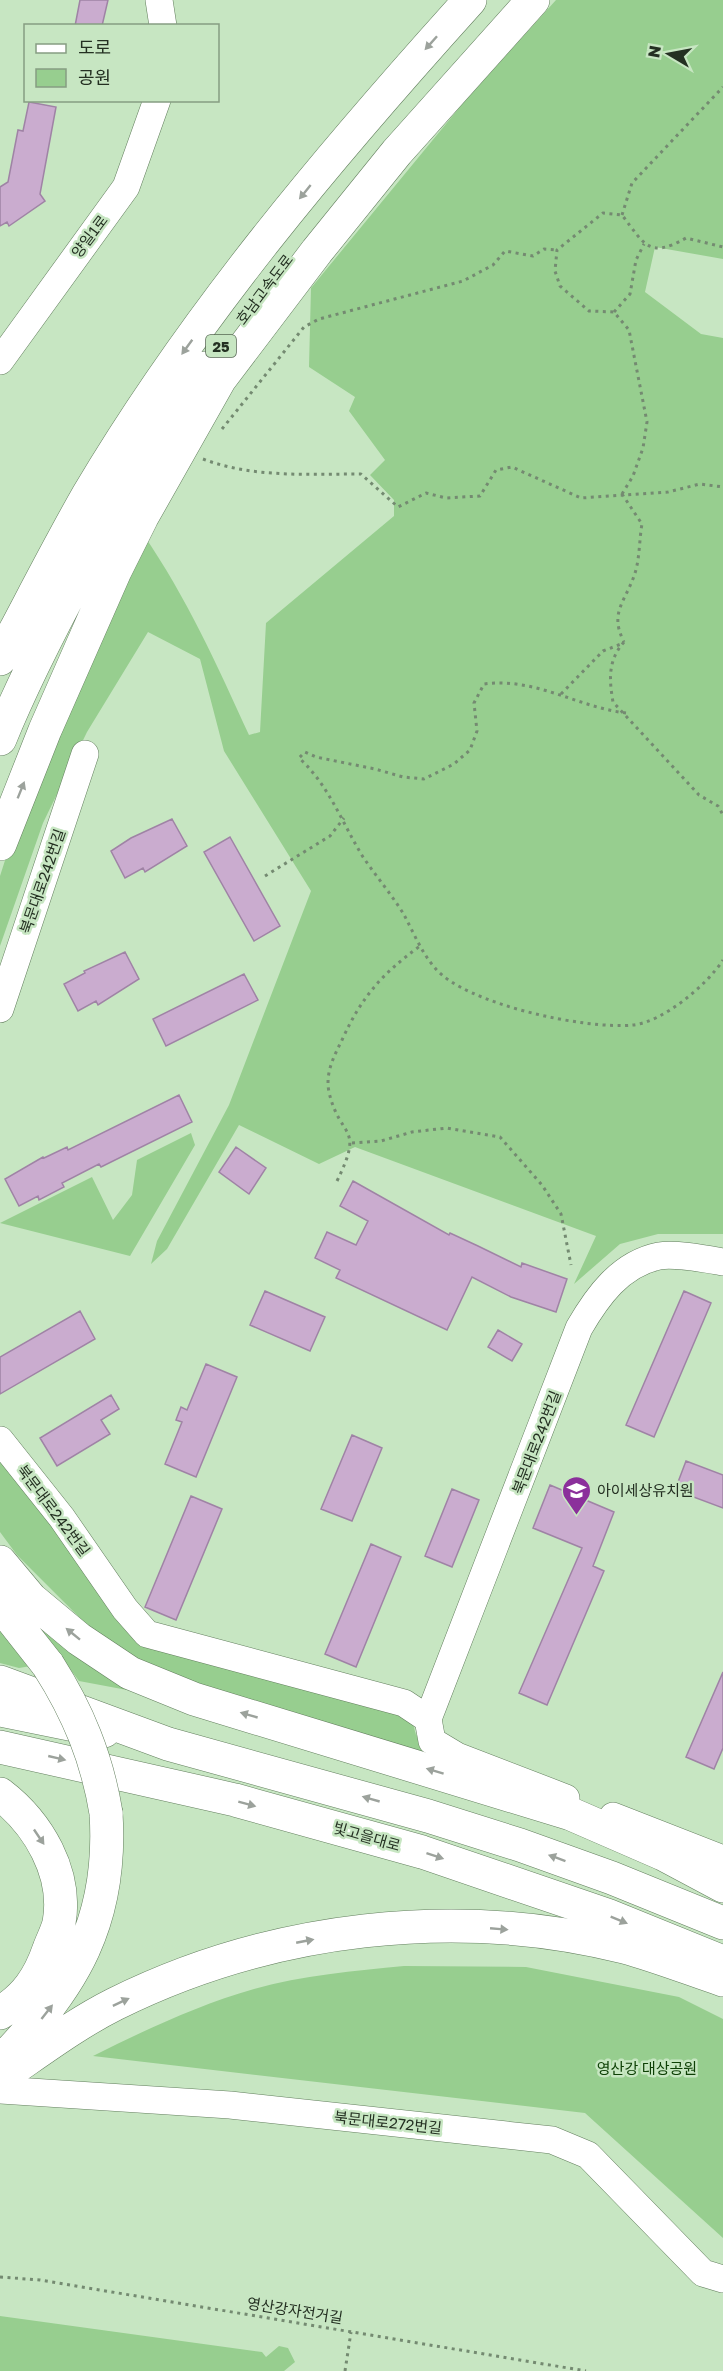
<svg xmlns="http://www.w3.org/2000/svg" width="723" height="2371" viewBox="0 0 723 2371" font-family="'Golos Text','Noto Sans KR',sans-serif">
<rect width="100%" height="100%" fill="#c7e6c2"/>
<path fill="#97ce8f" d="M556,0H723V259L655,247L645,292L701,334L723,338V1234H658L620,1244L574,1284L596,1236L355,1147L319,1164L239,1125L167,1249L151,1264L157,1241L229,1105L311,891L224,751L200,659L148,632L87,732L43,823L0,946V876L18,820L143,534C187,598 217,665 249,735L260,732L266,623L394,516V500L370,475L385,460L349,411L355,397L309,367L311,288L464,102Z
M191,1133L195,1145L130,1256L0,1223L92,1177L113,1220L132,1195L137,1160Z
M0,1458L141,1643L411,1716L416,1735L430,1746L429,1758L150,1669L102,1640L17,1555L0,1532Z
M28,1612L118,1676L127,1690L79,1681Z
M0,1628L31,1666L19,1668L0,1663Z
M404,1966L526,1967L679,1997L723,2019V2238L585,2113L93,2056C145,2030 198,2005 254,1989C302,1975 355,1971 404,1966Z
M0,2316L262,2352L266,2357L279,2346L288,2348L295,2362L284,2371H0Z"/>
<path fill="#caaccf" stroke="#9f83a5" stroke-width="1.5" d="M80,0H108L102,26H75Z
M29,102L56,107L40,194L45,201L9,226L7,222L0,226V187L8,182L18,130L23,131Z
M172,819L187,846L145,872L143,868L125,878L111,851L131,838Z
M230,837L280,926L254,941L204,852Z
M125,952L139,979L98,1005L96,1001L78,1011L64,984L85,973L84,971Z
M244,974L258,1000L166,1046L153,1019Z
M179,1095L192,1122L101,1167L99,1164L62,1183L64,1187L39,1200L38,1196L19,1206L5,1179L43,1157L44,1158L67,1147L68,1150Z
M236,1147L266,1168L249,1194L219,1172Z
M353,1181L449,1235L450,1233L478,1246L521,1267L522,1263L567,1279L556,1312L511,1297L472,1277L447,1330L336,1278L340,1270L315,1258L327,1232L356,1245L368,1221L340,1206Z
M265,1291L325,1317L310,1351L250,1325Z
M684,1291L711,1303L654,1437L626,1425Z
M80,1311L95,1339L0,1394V1357Z
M498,1330L522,1344L512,1361L488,1347Z
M206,1364L237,1377L196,1477L165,1464L182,1422L176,1420L181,1407L187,1410Z
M111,1395L119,1409L101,1420L110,1434L57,1466L40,1438Z
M352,1435L382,1448L352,1521L321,1509Z
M686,1461L723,1475V1508L675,1490Z
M550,1485L614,1512L593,1566L604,1571L547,1705L519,1693L582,1548L533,1528Z
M452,1489L479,1500L452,1567L425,1556Z
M191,1496L222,1509L176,1620L145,1607Z
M371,1544L401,1557L356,1667L325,1654Z
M723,1672V1748L714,1769L686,1757Z"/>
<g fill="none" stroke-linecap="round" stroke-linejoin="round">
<defs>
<path id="minor" d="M159,0L163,26
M0,361L126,187L157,100
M0,1009L85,754
M0,1440L62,1518L125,1609L147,1634L404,1703L428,1719
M566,1798L457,1756L432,1741L428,1719L579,1328C597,1297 620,1264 659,1256C675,1253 706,1259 723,1262
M613,1816L723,1859
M0,2090L230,2105L552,2140L588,2155L703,2273L723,2279"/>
<path id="major" d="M0,1710L104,1731
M0,1747L235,1800L422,1852L607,1915L723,1962"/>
<path id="highway" d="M0,659C29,605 57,549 88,495C194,316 331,154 470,0
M0,739C23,682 51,628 80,574C118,503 158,433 205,368
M0,844L45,730L115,571L142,517L220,379L317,251L397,152L533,0
M0,1562L31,1599L79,1639L130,1673L194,1699L571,1814L663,1854L723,1886
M0,1604L48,1665
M0,1682L168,1744L428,1816L520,1845L612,1878L723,1923
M0,1794C38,1823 68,1873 59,1923C57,1931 52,1941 49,1949C39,1978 26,1997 0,2013
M1,2061C74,1987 113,1920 106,1813
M0,2078C37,2053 75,2024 115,2004C270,1927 456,1905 624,1947C657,1956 690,1969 723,1980"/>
</defs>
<use href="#minor" stroke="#637f5e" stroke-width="28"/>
<use href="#major" stroke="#637f5e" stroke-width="34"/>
<use href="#highway" stroke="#637f5e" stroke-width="34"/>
<path stroke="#748a71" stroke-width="3" stroke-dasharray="3 4.5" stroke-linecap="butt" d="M622,215L632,183L723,87
M614,312L630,294L636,260L644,244
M222,429L304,327L319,319L463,281L493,265L505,251L533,256L544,249L557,250
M203,459C253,478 308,474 361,474L398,507L426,493L446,498L480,496L496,470L512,467L581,498L668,492L700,484L723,487
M622,494L633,476L643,448L647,422L629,330L614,312L589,311L560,286L555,271L557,250L603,213L622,215C645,245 649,259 686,238L723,247
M622,494L642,524C639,540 640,560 634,576C625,602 609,613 624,642
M624,642C608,660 609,679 613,702L699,795L718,806L723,815
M561,694L603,651L621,644
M626,713C577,707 535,677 484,684L474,703L477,731L470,750L454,764L424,779L403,777L375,769L316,757L305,752L299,758C329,785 342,823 363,857C376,876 391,894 403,913C413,931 421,952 435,968C465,1004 586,1030 633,1025C663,1022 707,985 723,960
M265,876L330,836L344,818
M352,1143L381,1141L412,1132L447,1128L500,1137L542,1185L561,1214L571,1265
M337,1181C365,1124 340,1140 329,1092C325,1073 334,1056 342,1040C362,996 382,974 420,946
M0,2277L40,2280L586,2371
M345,2371L351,2332"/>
<use href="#minor" stroke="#fff" stroke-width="27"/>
<use href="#major" stroke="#fff" stroke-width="33"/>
<use href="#highway" stroke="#fff" stroke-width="33"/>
<defs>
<path id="highway-bridge" d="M48,1665C78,1712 97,1758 106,1813"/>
</defs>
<use href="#highway-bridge" stroke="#637f5e" stroke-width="34" stroke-linecap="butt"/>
<use href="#highway-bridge" stroke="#fff" stroke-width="33"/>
</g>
<defs><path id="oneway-solid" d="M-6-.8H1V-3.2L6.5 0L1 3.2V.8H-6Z" transform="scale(1.5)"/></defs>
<g fill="#9ca29c">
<use href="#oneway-solid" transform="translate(431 43) rotate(132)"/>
<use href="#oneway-solid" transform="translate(305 192) rotate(129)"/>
<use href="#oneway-solid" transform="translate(187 347) rotate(126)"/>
<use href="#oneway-solid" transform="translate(21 790) rotate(-68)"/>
<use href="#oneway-solid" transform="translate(73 1634) rotate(-141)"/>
<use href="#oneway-solid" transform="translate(249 1715) rotate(-164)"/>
<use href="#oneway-solid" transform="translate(57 1758) rotate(13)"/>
<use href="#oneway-solid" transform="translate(435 1771) rotate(-163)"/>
<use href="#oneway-solid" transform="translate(371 1799) rotate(-164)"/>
<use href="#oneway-solid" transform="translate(247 1804) rotate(15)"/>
<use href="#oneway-solid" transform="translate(39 1837) rotate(56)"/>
<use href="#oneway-solid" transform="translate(435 1856) rotate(18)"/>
<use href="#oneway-solid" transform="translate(557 1858) rotate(-160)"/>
<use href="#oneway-solid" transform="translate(619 1920) rotate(22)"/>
<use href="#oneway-solid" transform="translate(499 1929) rotate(5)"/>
<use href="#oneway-solid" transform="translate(305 1941) rotate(-11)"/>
<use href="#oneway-solid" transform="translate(121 2002) rotate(-25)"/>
<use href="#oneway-solid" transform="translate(47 2012) rotate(-52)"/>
</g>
<defs>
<symbol id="school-pin" viewBox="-11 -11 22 30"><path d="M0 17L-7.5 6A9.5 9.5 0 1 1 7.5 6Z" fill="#8b309b" stroke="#c7e6c2"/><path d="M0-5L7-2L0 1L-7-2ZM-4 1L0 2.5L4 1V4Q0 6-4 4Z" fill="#fff"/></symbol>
</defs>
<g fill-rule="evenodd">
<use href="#school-pin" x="560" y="1474" width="33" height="45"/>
</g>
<g text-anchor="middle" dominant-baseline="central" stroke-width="5" stroke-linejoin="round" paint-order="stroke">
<rect fill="#c7e6c2" stroke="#556752" stroke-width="1.5" x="206" y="335" width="30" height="22" rx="4.5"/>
<g font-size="14" font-weight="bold" fill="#243022">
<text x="221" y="346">25</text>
</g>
<g font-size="15" fill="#243022" stroke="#c7e6c2">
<text transform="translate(89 236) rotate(-53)">양일1로</text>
<text transform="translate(264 289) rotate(-53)">호남고속도로</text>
<text transform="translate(42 881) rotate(-71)">북문대로242번길</text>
<text transform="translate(536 1442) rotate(-69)">북문대로242번길</text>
<text transform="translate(54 1510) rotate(53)">북문대로242번길</text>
<text transform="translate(367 1836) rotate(16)">빛고을대로</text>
<text transform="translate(388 2122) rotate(6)">북문대로272번길</text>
<text transform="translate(295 2310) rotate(9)">영산강자전거길</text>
</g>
<g font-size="15" fill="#243022" stroke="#c7e6c2" text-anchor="start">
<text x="597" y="1490">아이세상유치원</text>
</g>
<g font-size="15" fill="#0d4005" stroke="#c7e6c2">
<text x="647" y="2068">영산강 대상공원</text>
</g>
</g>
<rect x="24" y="24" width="195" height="78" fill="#c7e6c2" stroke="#869d82" stroke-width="1.5"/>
<rect x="36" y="44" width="30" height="9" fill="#ffffff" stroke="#869d82" stroke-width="1.5"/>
<text x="78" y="54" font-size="18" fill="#243022">도로</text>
<rect x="36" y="69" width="30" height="18" fill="#97ce8f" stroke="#869d82" stroke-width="1.5"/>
<text x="78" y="84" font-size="18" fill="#243022">공원</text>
<g transform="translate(669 54) rotate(280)" stroke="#c7e6c2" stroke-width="4.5" paint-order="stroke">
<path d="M0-4.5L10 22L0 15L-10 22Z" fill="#243022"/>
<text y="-9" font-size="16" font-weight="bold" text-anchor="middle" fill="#243022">N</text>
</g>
</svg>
